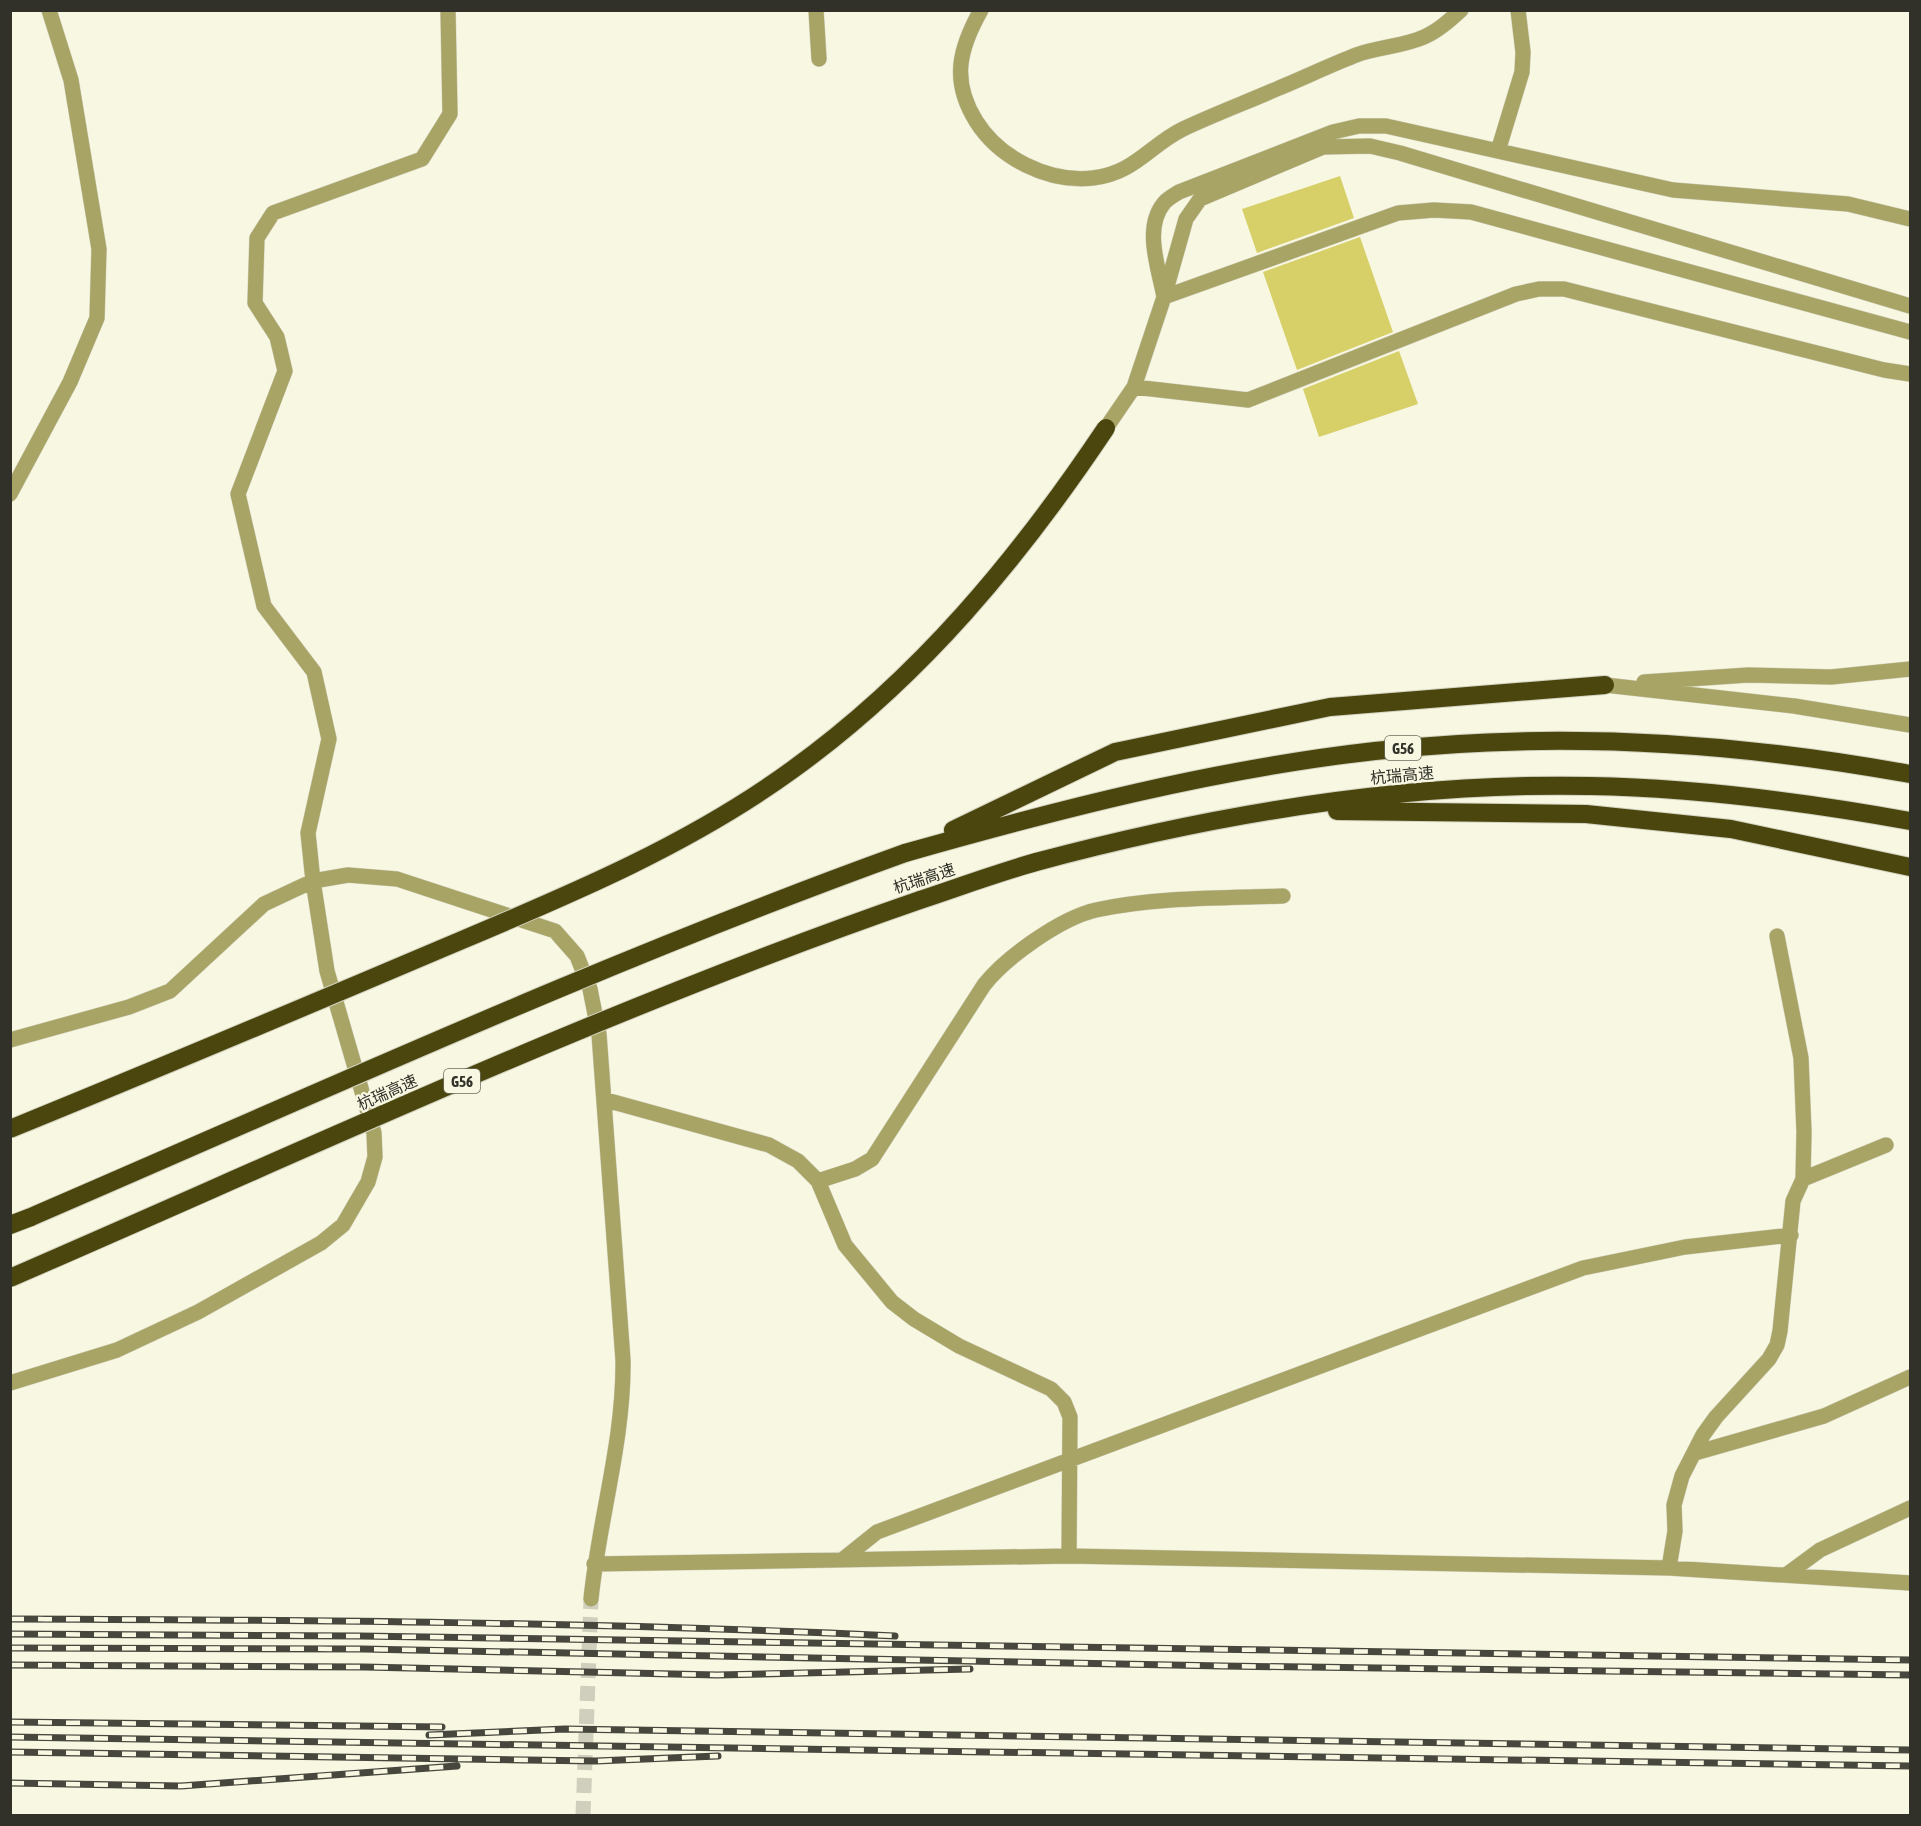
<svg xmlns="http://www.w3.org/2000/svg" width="1921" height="1826" viewBox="0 0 1921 1826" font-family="'Asap Condensed','Noto Sans SC',sans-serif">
<rect width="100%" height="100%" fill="#f8f7e2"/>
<path fill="#d7d069" d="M1340,176L1354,218L1257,253L1242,209Z
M1360,237L1393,332L1297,370L1263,272Z
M1399,351L1418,404L1319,437L1303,389Z"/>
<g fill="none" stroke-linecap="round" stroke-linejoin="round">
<path stroke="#d0cfbd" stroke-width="15" stroke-dasharray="15 8" stroke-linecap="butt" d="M583,1816L591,1599"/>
<defs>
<path id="minor" d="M816,10L819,59
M981,10C959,49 951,81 976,121C999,158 1048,183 1093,178C1135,173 1150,145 1183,129C1215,114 1247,102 1279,88C1306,77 1332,64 1359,54C1380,47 1404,46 1424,37C1438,31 1450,20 1461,10
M1498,151L1522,72L1523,52L1518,10
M1910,219L1848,204L1673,190L1386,126H1359L1333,132L1179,192C1174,195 1167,199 1164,203C1143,228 1159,269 1164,297L1398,213L1434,210L1471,212L1910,332
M1134,387L1248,400L1516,294L1539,289H1564L1884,370L1910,374
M1106,428L1134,387L1164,297L1186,219L1200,199L1323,147L1370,146L1400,153L1910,306
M10,494L70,382L97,318L99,249L71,80L49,10
M1644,682L1748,675L1831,677L1910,669
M1605,685L1794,706L1910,725
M10,1040L129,1007L170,991L264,904L313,881L348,875L397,879L555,931L577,956L590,989L599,1034L623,1360C624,1441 599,1519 591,1599
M606,1100L769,1145L798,1161L818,1181L845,1245L892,1302L914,1319L959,1346L1051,1389L1064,1402L1070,1417L1069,1556
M1803,1179L1886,1145
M818,1181L855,1169L872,1159L984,985C1006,957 1061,918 1096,910C1154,897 1224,898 1283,896
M10,1383L117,1350L198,1312L321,1243L343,1225L368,1182L375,1157L374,1133L327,971L313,881L308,833L329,739L314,672L264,606L238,494L285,371L277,337L255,303L257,238L273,213L422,159L450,114L448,10
M1695,1453L1824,1416L1910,1377
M842,1560L877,1532L1583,1268L1685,1247L1791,1235
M594,1564L1069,1556L1669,1568L1910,1583
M1669,1568L1675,1531L1674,1505L1682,1476L1703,1435L1716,1417L1769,1359L1777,1345L1780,1331L1793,1201L1803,1179L1804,1132L1801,1058L1777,936
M1786,1575L1820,1550L1910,1508"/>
<path id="highway" d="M1337,811L1586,814L1731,829L1910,867
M953,830L1115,752L1330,707L1605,685
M905,853C1060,809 1215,769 1375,751C1553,731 1735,742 1910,774
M920,900C959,887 997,873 1036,862C1215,814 1403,782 1590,786C1697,788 1805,802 1910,821
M10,1225L31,1217"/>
</defs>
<use href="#minor" stroke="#d4d3c1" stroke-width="16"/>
<use href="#highway" stroke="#d4d3c1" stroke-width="20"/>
<use href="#minor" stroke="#a8a465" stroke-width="15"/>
<use href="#highway" stroke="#4a460d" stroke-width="18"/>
<defs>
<path id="rail" d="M10,1619C305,1620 600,1622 895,1636
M10,1634L360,1636L1910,1660
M10,1648L363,1649L1223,1666L1910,1675
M10,1665L364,1667L717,1675L970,1669
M10,1722L442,1727
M429,1735L565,1729L1910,1750
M10,1737L1910,1766
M10,1752L596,1761L718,1756
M10,1783L181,1786L457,1766"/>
</defs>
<use href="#rail" stroke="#47473e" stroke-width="7"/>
<use href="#rail" stroke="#f8f7e2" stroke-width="4.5" stroke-dasharray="14" stroke-linecap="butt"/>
<defs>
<path id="highway-bridge" d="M10,1129C150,1072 290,1013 429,954C554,901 682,850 792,770C920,678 1019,558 1106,428
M31,1217C321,1092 608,960 905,853
M10,1278C312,1147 610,1007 920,900"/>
</defs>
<use href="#highway-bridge" stroke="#d4d3c1" stroke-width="20" stroke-linecap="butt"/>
<use href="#highway-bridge" stroke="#4a460d" stroke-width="18"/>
</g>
<g text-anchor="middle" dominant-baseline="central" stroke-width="4.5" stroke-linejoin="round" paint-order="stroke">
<g fill="#f8f7e2" stroke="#6d6c60" stroke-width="1.5">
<rect x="1385" y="736" width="36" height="24" rx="4.5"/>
<rect x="444" y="1069" width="36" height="24" rx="4.5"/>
</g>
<g font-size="15" font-weight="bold" fill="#313129">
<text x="1403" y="748">G56</text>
<text x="462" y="1081">G56</text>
</g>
<g font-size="16" fill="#313129" stroke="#f8f7e2">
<text transform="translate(1402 775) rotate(-5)">杭瑞高速</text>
<text transform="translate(924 878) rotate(-18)">杭瑞高速</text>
<text transform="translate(387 1092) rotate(-24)">杭瑞高速</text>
</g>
</g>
<rect width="1921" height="1826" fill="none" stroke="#313129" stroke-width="24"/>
</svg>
